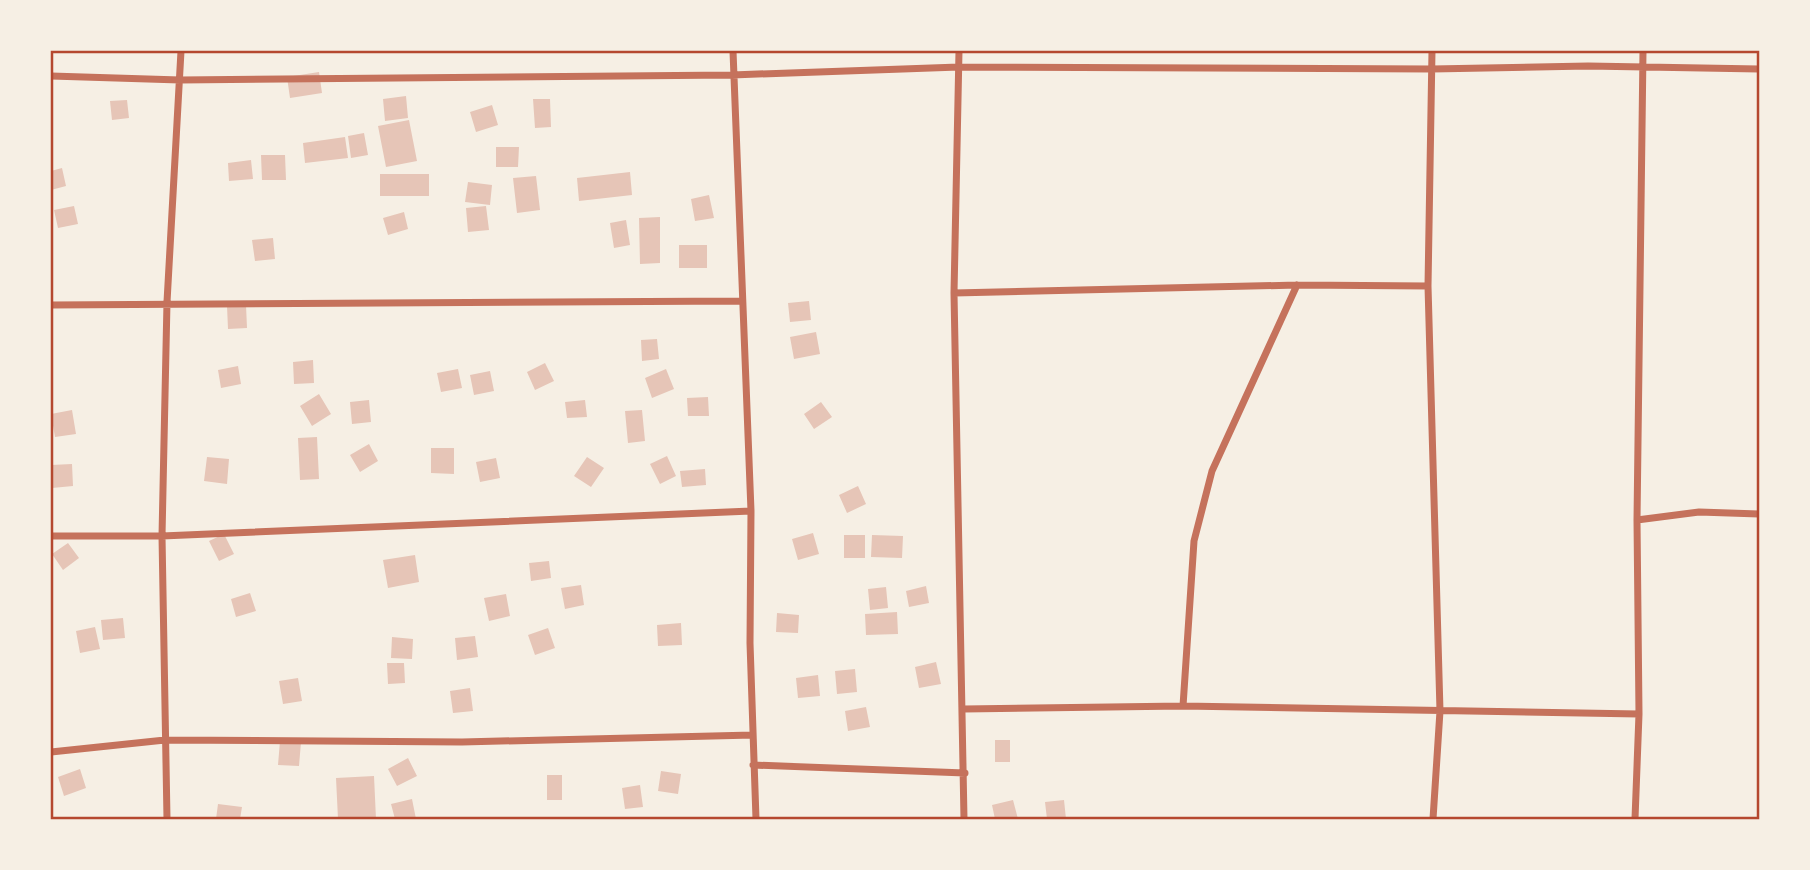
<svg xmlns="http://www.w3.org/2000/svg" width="1810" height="870" viewBox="0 0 1810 870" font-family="'Public Sans',sans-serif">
<rect width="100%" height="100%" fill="#f6efe4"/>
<path fill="#e6c5b7" d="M319,72L322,93L290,98L287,77Z
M406,96L408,118L385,121L383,99Z
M533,99H550L551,127L535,128Z
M127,100L129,118L112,120L110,101Z
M492,105L498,125L476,132L470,112Z
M409,120L417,161L386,167L378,126Z
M364,133L368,155L351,158L348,136Z
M345,137L348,158L305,163L303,143Z
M496,147H519L518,167H496Z
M261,155H285L286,180H262Z
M251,160L253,179L229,181L228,163Z
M62,168L66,186L51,190V171Z
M630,172L632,195L579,201L577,178Z
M380,174H429V196H380Z
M536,176L540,210L517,213L513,178Z
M468,182L492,185L490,205L465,202Z
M709,195L714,218L695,221L691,199Z
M74,206L78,224L58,228L54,210Z
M486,206L489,230L468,232L466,208Z
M404,212L408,229L388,235L383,218Z
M660,217V263L640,264L639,218Z
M626,220L630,245L614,248L610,223Z
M273,238L275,259L255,261L252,240Z
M679,245H707V268H679Z
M809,301L811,320L790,322L788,303Z
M246,305L247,328L228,329L227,306Z
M816,332L820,354L794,359L790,337Z
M657,339L659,359L642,361L641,340Z
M313,360L314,383L294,384L293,362Z
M545,363L554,381L535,390L527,372Z
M238,366L241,384L221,388L218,370Z
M458,369L462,388L441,392L437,373Z
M666,369L674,389L652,398L645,378Z
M490,371L494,391L474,395L470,375Z
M319,394L331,414L312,426L300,406Z
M708,397L709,416H688L687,398Z
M369,400L371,422L352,424L350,402Z
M585,400L587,417L567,418L565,402Z
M821,402L832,417L814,429L804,414Z
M72,410L76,434L55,437L51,414Z
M642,410L645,441L628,443L625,411Z
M317,437L319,479L300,480L298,438Z
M369,444L378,461L360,472L350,455Z
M431,448H454V474L431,473Z
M667,456L676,476L660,484L650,464Z
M207,457L229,459L227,484L204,481Z
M587,457L604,468L591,487L574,476Z
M496,458L500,478L480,482L476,462Z
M72,464L73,486L52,488L51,465Z
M705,469L706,485L682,487L680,471Z
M858,486L866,504L847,513L839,495Z
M813,533L819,554L798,560L792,539Z
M224,534L234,554L219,561L209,541Z
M844,535H865V558H844Z
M872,535L903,536L902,558L871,557Z
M68,543L79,558L63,570L52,554Z
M415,555L419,582L388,588L383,560Z
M549,561L551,578L531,581L529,563Z
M581,585L584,605L565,609L561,588Z
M926,586L929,603L909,607L906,591Z
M886,587L888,608L870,610L868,589Z
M250,593L256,611L236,617L231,599Z
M506,594L510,616L489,621L484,598Z
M897,612L898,634L866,635L865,614Z
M777,613L799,615L798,633L776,632Z
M123,618L125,638L103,640L101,620Z
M681,623L682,645L658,646L657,625Z
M95,627L100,649L80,653L76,631Z
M548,628L555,648L535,655L528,635Z
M475,636L478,657L457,660L455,638Z
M392,637L413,639L412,659L391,658Z
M936,662L941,684L919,688L915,667Z
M387,663H404L405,683L388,684Z
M855,669L857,692L837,694L835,671Z
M818,675L820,696L798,698L796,678Z
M298,678L302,701L283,704L279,681Z
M470,688L473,711L453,713L450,691Z
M866,707L870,727L848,731L845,711Z
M995,740H1010V762H995Z
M280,741L301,742L299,766L278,765Z
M408,758L417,776L397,786L388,769Z
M80,769L86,788L64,796L58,777Z
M661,771L681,774L678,794L658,791Z
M547,775H562V800H547Z
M374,776L376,819H338L336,778Z
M640,785L643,807L625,809L622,788Z
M412,799L416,819H395L391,804Z
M1013,800L1018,819H995L992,805Z
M1064,800L1066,819H1047L1045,802Z
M218,804L242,807L240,819H216Z"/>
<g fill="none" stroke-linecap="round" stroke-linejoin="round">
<path stroke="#c5725c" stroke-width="7" d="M733,51L751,511L750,643L756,819
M959,51L954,293L964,819
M1432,51L1428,286L1440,711L1433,819
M51,76L180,80L732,75L959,67L1432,69L1588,66L1759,69
M954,293L1297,285L1428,286
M51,305L741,301
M1637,520L1699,512L1759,514
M51,536H162L751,511
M1183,706L1194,541L1212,471L1297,285
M964,709L1183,706L1639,714
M51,752L165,740L462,742L753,735
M753,765L965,773
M167,819L162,536L167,302L181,51
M1635,819L1639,714L1637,520L1643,51"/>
</g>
<rect width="1810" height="870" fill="none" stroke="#f6efe4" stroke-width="105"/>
<rect x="52" y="52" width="1706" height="766" fill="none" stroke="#b5482f" stroke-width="2.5"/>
</svg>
